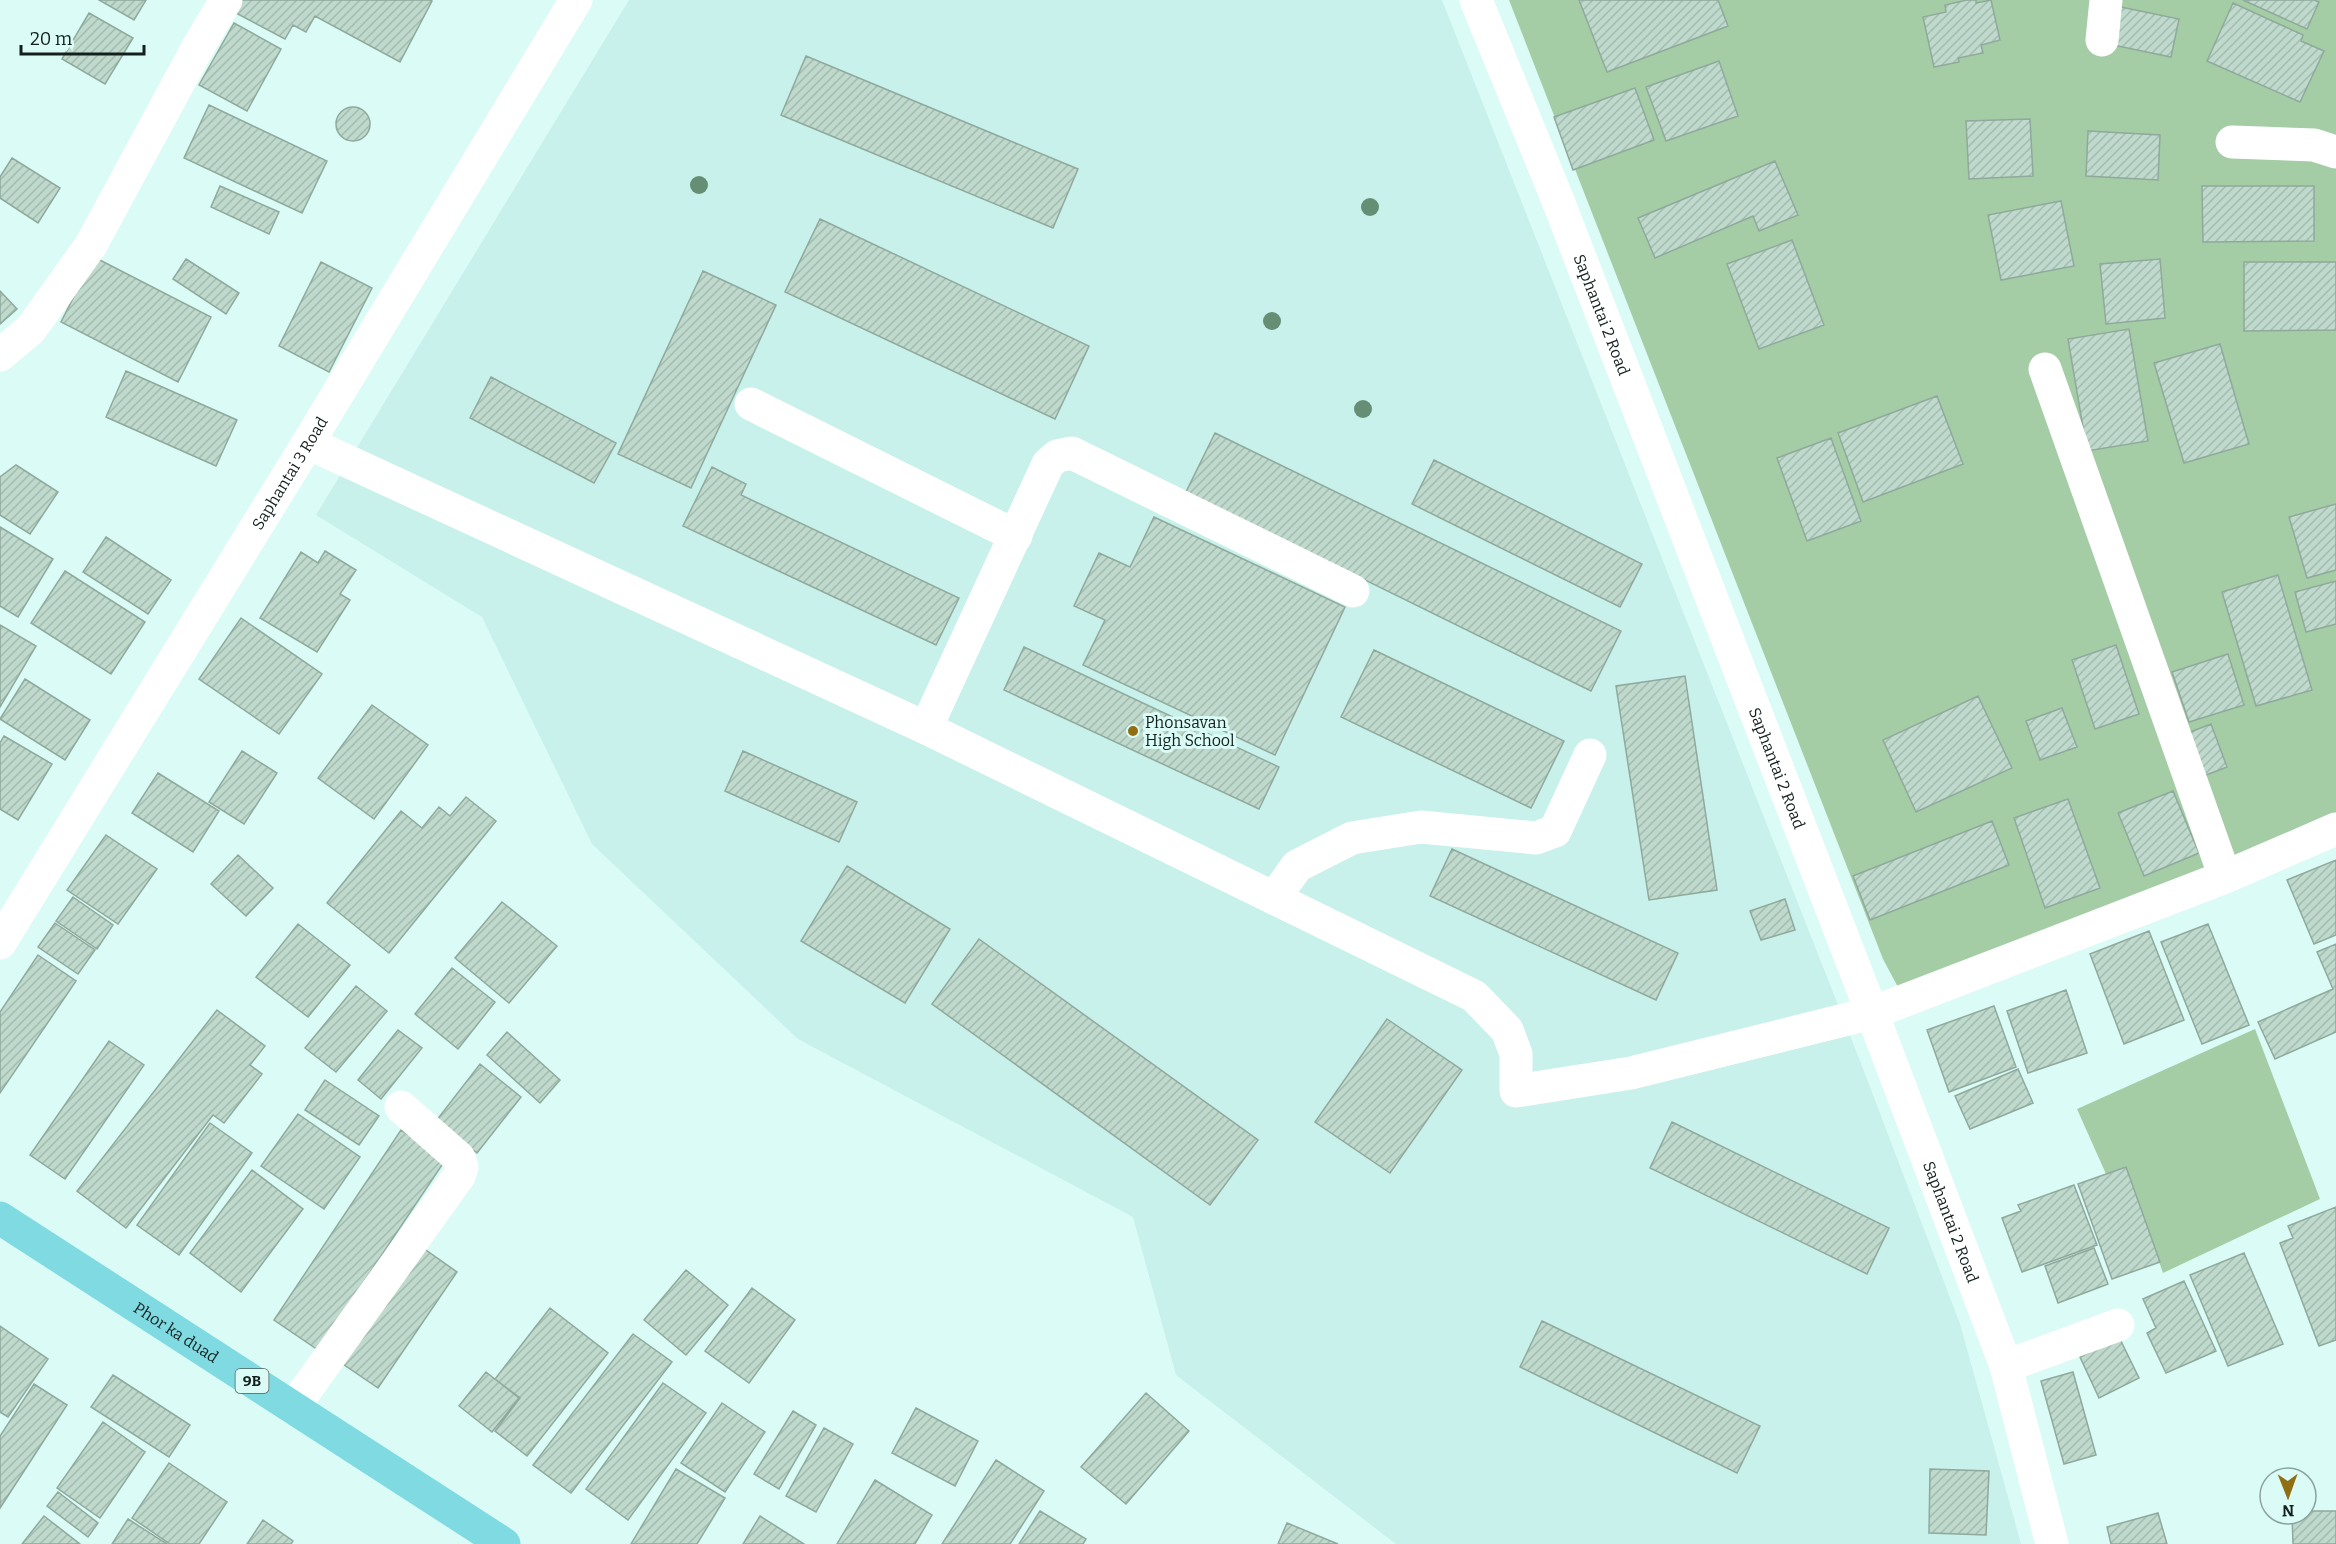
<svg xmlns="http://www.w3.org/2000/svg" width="2336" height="1544" viewBox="0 0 2336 1544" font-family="Bitter,serif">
<defs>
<pattern id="building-hatch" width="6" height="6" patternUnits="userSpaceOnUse" patternTransform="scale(1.5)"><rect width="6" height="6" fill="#bfdacd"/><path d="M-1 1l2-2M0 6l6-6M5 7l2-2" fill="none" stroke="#a3bbb0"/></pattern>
</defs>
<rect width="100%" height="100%" fill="#dbfbf6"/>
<path fill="#c7f1ea" d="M629,0H1442L1862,1066L1960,1324L2021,1544H1396L1176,1375L1133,1217L798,1039L592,844L482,617L316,515Z"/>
<path fill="#a4cda5" d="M1509,0H2336V819L1899,989L1883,959Z
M2255,1029L2320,1199L2163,1273L2126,1167L2106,1174L2077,1109Z"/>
<path fill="url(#building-hatch)" stroke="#8fa99c" stroke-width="1.5" d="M99,0H146L134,20Z
M241,0H430L432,1L400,62L315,16L306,32L293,25L285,39L234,12Z
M1579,0H1718L1728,26L1607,72Z
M1967,0H1976V3L1991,0L2000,40L1981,45L1983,53L1958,58L1959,62L1934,67L1923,17L1946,12L1945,5Z
M2243,0H2314L2319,2L2307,29Z
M2233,3L2303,35L2301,41L2324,51L2300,102L2207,61Z
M2121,7L2179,19L2171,57L2113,45Z
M89,13L133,38L105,84L62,59Z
M234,23L281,49L247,111L199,85Z
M806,56L1078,169L1053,228L781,115Z
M1719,61L1738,116L1666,141L1646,87Z
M1635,88L1654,140L1573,170L1554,117Z
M209,105L327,161L302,213L184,158Z
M336 124a17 17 0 1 1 34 0a17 17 0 1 1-34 0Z
M2030,119L2033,176L1969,179L1966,121Z
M2088,131L2160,135L2158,180L2086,176Z
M12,158L60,188L38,223L0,198V177Z
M1775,161L1798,215L1759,231L1753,216L1655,258L1638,218Z
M220,186L279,212L269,234L211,207Z
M2202,186H2314V241L2203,242Z
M2061,201L2074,266L2001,280L1988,215Z
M820,219L1089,346L1055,419L785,292Z
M1792,240L1824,325L1759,349L1727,264Z
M94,257L211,317L178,382L61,322Z
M186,259L239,293L226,314L173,279Z
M2160,259L2165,318L2106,324L2100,264Z
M321,262L372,288L329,372L279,346Z
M2244,262H2336V330L2244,331Z
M703,271L776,305L691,488L618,454Z
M0,291L17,309L0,324Z
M2129,329L2148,441L2087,451L2068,339Z
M2220,344L2249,444L2184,463L2154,363Z
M126,371L237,420L216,466L106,417Z
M491,377L616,443L594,483L470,418Z
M1937,396L1963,464L1863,502L1838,433Z
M1215,433L1621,631L1591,691L1186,492Z
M1831,438L1861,521L1807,541L1777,458Z
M1434,460L1642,564L1620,607L1412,504Z
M16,465L58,492L30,534L0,515V477Z
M712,467L746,484L741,495L959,598L936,645L683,526Z
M2336,504V570L2307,578L2289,517Z
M1154,517L1345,607L1275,755L1083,665L1105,620L1074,606L1099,553L1130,567Z
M0,527L53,559L18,617L0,606Z
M106,537L171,580L148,614L83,572Z
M325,551L356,570L340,594L350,600L317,652L260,618L301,552L318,563Z
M65,571L145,622L111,674L31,623Z
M2278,575L2312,690L2256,706L2222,592Z
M2336,581V624L2306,632L2295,592Z
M241,618L322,674L279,734L199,679Z
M0,625L36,646L0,707Z
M2116,645L2139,714L2095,729L2072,660Z
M1024,647L1279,767L1259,809L1004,690Z
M1374,650L1564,741L1531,808L1341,717Z
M2228,654L2244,705L2189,722L2172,672Z
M1685,676L1717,890L1649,900L1616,686Z
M25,679L90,720L65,760L0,719Z
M1978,696L2012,768L1916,812L1883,740Z
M372,705L428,745L374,819L318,778Z
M2062,708L2077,747L2040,760L2026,721Z
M2211,724L2227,767L2201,777L2185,734Z
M4,736L52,764L18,820L0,809V743Z
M242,751L277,773L244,824L209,802Z
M743,751L857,802L839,842L725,791Z
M158,773L219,811L193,852L132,813Z
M2173,791L2199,853L2144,876L2118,813Z
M466,797L496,821L389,953L327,903L401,811L422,828L439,807L450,816Z
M2068,799L2100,888L2045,908L2014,818Z
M1992,821L2009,865L1870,920L1853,876Z
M106,835L157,869L118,924L67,890Z
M1452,849L1678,953L1656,1000L1430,896Z
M238,855L273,888L246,916L211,884Z
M2336,860V935L2314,944L2287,880Z
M847,866L950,929L905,1003L801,941Z
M73,897L113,925L97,949L56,921Z
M1785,899L1795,930L1761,940L1750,911Z
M502,902L557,946L509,1003L455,958Z
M55,923L95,950L78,974L38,947Z
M298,924L350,965L308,1017L256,977Z
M2208,924L2249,1025L2202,1044L2161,942Z
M2149,931L2184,1020L2124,1044L2090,954Z
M979,939L1258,1140L1210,1205L932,1004Z
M2336,944V1032L2275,1059L2258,1022L2333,989L2317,952Z
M38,955L76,981L0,1093V1012Z
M452,968L495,1002L458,1049L415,1014Z
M356,986L387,1011L336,1072L305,1048Z
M2066,990L2087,1053L2028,1073L2007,1011Z
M1994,1006L2016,1067L1949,1092L1927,1030Z
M217,1010L265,1046L250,1065L262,1074L224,1123L213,1115L126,1228L77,1191Z
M1387,1019L1462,1070L1390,1173L1315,1122Z
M398,1030L422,1048L381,1099L358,1080Z
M507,1032L560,1080L540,1103L487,1055Z
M109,1041L144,1065L65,1179L30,1155Z
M480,1064L521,1097L477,1153L436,1121Z
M2018,1069L2033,1103L1970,1129L1955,1096Z
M325,1080L379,1116L359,1145L305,1110Z
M298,1114L360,1157L324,1209L261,1166Z
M1672,1122L1889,1228L1867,1274L1650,1168Z
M210,1123L252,1153L179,1255L137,1225Z
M401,1130L446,1159L318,1350L274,1320Z
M2126,1167L2160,1262L2112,1279L2078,1184Z
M252,1170L303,1209L241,1292L190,1253Z
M2074,1185L2097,1245L2022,1272L2002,1218L2021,1211L2018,1205Z
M2336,1207V1340L2319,1346L2280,1243L2293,1238L2288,1226Z
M416,1243L457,1272L378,1388L337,1360Z
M2094,1248L2108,1284L2058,1303L2045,1266Z
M2244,1253L2283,1344L2228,1366L2190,1275Z
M686,1270L728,1305L686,1355L644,1320Z
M2184,1281L2216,1351L2166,1373L2147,1333L2156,1328L2143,1299Z
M752,1288L795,1320L749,1383L705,1351Z
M550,1308L608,1353L527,1456L495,1431L520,1398L495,1379Z
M1542,1321L1760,1426L1737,1473L1520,1367Z
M0,1326L48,1359L8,1417L0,1412Z
M633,1334L672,1362L571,1493L533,1465Z
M2119,1337L2139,1378L2099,1398L2080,1357Z
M486,1372L519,1398L492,1432L459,1406Z
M2073,1372L2096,1455L2064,1464L2041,1381Z
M113,1375L190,1425L169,1457L91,1407Z
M663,1383L706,1413L628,1520L586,1489Z
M34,1384L67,1405L0,1508V1436Z
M1146,1393L1189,1431L1126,1504L1081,1467Z
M722,1403L765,1432L725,1492L681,1463Z
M916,1408L978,1441L955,1486L892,1453Z
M793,1411L816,1425L779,1489L754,1474Z
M103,1422L145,1452L100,1518L57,1488Z
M824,1428L853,1444L816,1512L786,1496Z
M996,1460L1044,1491L1010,1544H942Z
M169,1463L227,1502L199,1544H170L132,1518Z
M676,1469L725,1498L697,1544H631Z
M1930,1469L1989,1471L1986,1535L1929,1533Z
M875,1480L932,1515L915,1544H837Z
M58,1492L98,1523L88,1537L47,1506Z
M1040,1511L1086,1539L1083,1544H1019Z
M2306,1511H2336V1544H2293L2292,1514H2306Z
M2158,1513L2167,1544H2111L2107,1527Z
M44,1516L80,1544H22Z
M760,1516L804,1544H743Z
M128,1519L167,1544H112Z
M263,1520L293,1541L291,1544H247Z
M1287,1523L1338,1544H1278Z"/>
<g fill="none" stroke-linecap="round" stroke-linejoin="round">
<g stroke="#fff" stroke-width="33">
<path id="s1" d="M1476,0L1557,198L1872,1013L2006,1366L2052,1544"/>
<path d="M2102,40L2106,0"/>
<path d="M2232,142L2314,145L2336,152"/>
<path d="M0,355L31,329L91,245L198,47L226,0"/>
<path d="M2045,369L2225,877"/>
<path d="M751,404L1016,536"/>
<path d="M308,443L926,728L1474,996L1507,1030L1516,1054V1091L1631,1073L1872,1013L2225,877L2336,829"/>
<path d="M926,728L1048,464L1057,456L1072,453L1353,591"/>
<path d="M1274,898L1297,866L1352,838L1421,827L1536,838L1555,831L1590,755"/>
<path id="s2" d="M0,943L308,443L576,0"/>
<path d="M2006,1366L2118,1325"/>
<path d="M293,1408L459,1176L462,1167L459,1158L401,1107"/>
</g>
<path stroke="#7fdae2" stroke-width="33" id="s3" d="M0,1218L504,1544"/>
</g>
<g fill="#658e75">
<circle cx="699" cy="185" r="9"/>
<circle cx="1370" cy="207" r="9"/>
<circle cx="1272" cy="321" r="9"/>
<circle cx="1363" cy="409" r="9"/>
</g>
<circle fill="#906e14" stroke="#dbfbf6" stroke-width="2" cx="1133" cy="731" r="6"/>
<g text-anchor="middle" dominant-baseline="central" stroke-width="6" stroke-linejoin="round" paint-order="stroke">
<rect fill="#dbfbf6" stroke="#50625f" stroke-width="1.5" x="235.5" y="1369" width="33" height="24" rx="4.5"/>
<g font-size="15" font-weight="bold" fill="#14201e">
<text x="252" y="1381">9B</text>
</g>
<g font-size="16" fill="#14201e" stroke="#dbfbf6">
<text stroke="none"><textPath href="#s1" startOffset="339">Saphantai 2 Road</textPath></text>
<text stroke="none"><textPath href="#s2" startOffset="552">Saphantai 3 Road</textPath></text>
<text stroke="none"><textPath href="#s1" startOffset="825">Saphantai 2 Road</textPath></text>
<text stroke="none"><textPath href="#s1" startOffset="1311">Saphantai 2 Road</textPath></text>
<text stroke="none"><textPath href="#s3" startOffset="210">Phor ka duad</textPath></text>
</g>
<g font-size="16" fill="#14201e" stroke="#dbfbf6" text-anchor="start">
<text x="1145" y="722">Phonsavan<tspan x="1145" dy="18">High School</tspan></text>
</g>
</g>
<g transform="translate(2288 1496) rotate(179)"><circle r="28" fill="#dbfbf6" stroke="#8ba3a0" stroke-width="1.5"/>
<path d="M0-4.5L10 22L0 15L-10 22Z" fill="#906e14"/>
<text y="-9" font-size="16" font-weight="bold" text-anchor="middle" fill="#14201e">N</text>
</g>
<path d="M21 45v9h123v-9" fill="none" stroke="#14201e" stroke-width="3"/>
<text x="30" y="45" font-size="18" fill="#14201e" stroke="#dbfbf6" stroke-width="4.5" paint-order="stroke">20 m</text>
</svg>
